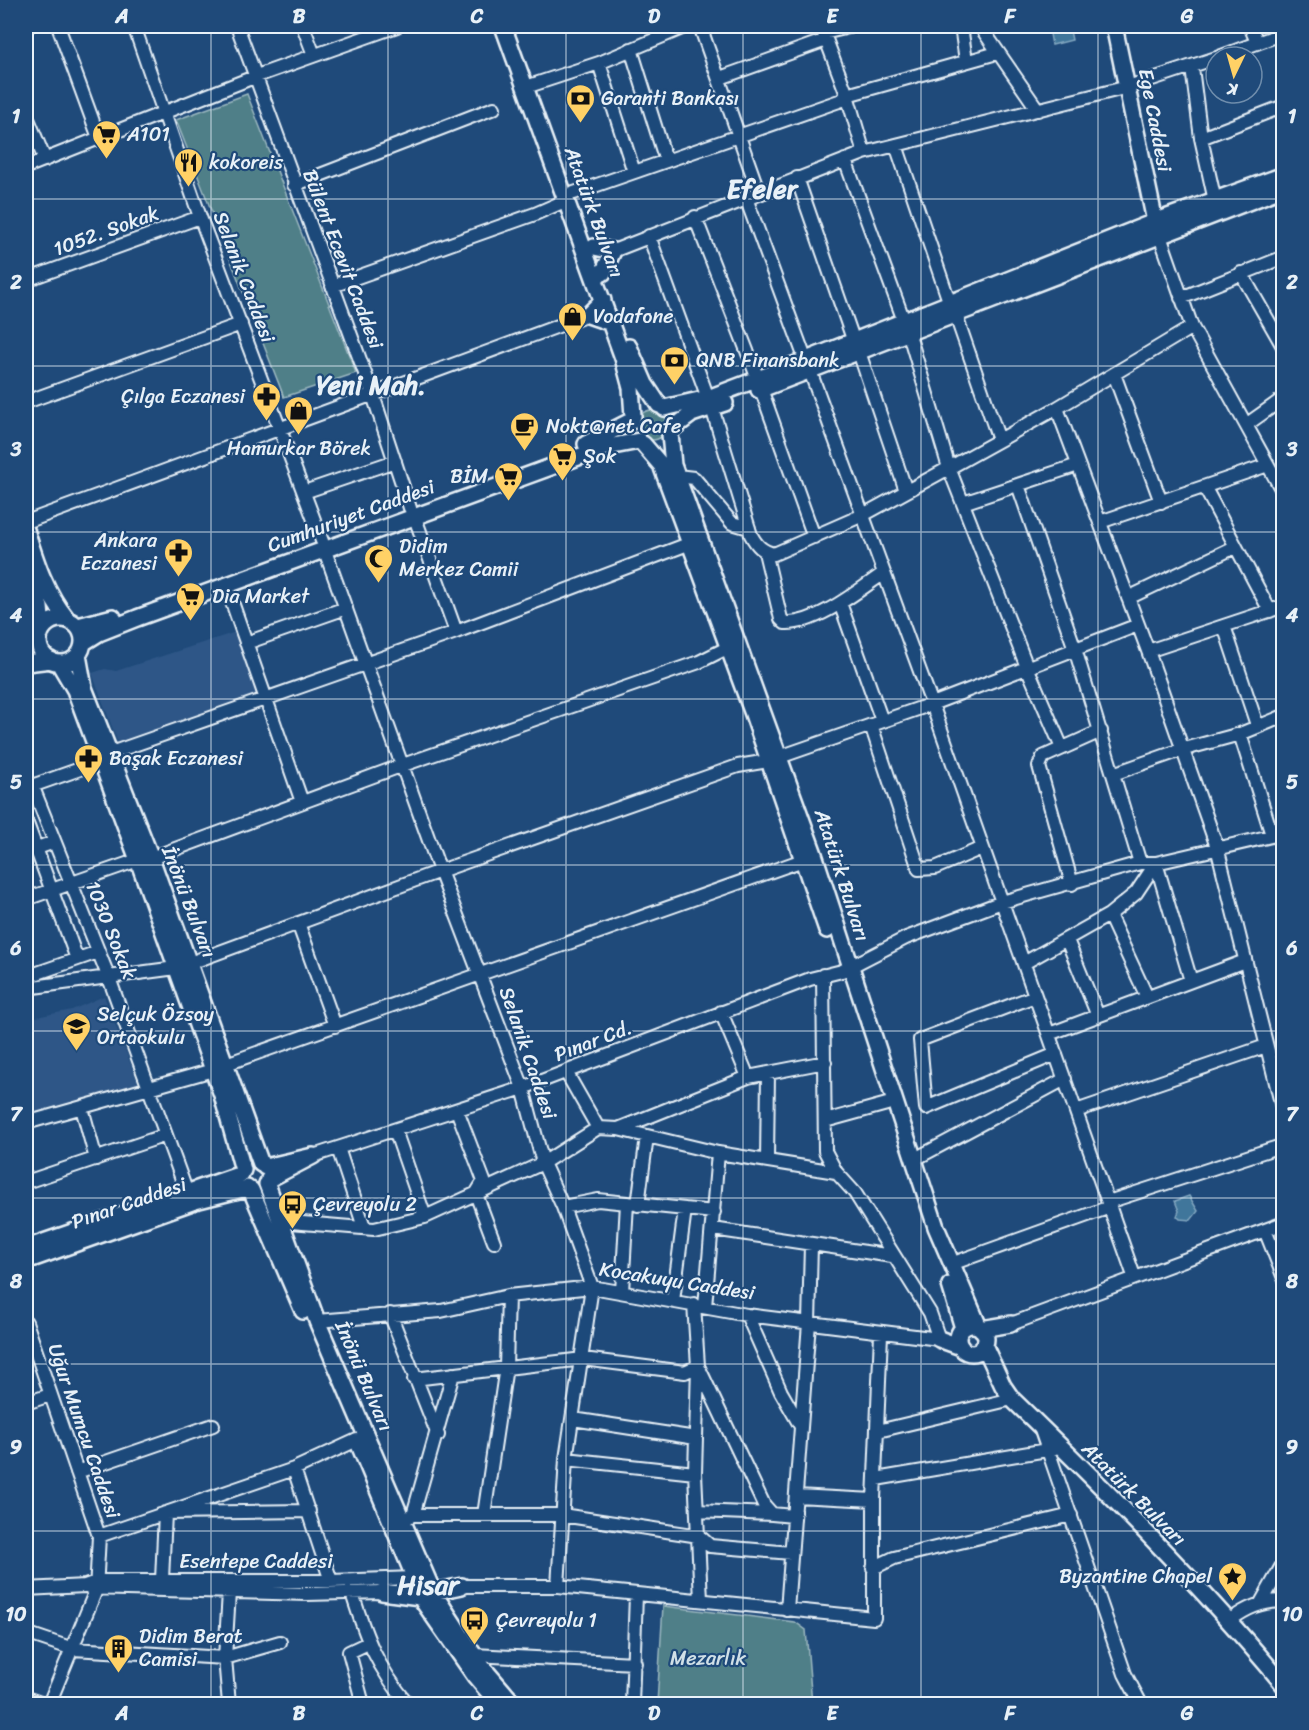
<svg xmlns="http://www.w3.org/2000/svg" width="1309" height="1730" viewBox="0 0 1309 1730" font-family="Sriracha,sans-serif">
<rect width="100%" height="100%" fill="#1f4a7a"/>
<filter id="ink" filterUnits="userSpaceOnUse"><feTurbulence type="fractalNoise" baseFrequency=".0167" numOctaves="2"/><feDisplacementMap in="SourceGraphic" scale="12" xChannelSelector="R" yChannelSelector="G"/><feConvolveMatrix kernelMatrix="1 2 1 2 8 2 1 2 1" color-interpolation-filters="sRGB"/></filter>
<g filter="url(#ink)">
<path fill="#2e5787" d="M236,632L258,695L118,743L92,673L105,669L116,671Z
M104,996L139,1085L26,1116V1019L72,1010Z"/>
<path fill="#507f88" stroke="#9cb8c0" stroke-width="1.5" d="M247,94L356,373L284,397L176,120Z
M637 425a15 15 0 1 1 30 0a15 15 0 1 1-30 0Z
M663,1606L795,1622L806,1630L812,1704H657Z"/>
<path fill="#3f769b" stroke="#83a7c0" stroke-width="1.5" d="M1057,26H1069L1072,40L1052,45L1050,34L1057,30Z
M1189,1196L1198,1211L1191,1220L1180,1219L1177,1216L1179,1211L1175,1201Z"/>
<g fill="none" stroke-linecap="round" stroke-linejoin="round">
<defs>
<path id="minor" d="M58,26L99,138
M134,26L200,217L322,541
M237,26L373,395L410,508
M303,26L314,55
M700,26L759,193
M821,26L847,95L864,153
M961,26L966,61
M980,26L1038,110
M1250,26L1257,42
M26,27L29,26
M824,33L853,26
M631,49L666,161
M1219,57L1284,33
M599,63L634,172
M1192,68L1201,138L1215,201
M720,78L826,40
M526,87L599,63L687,26
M26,114L45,160
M1201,138L1284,106
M896,145L950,304
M845,160L904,321
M26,167L254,77L397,26
M797,178L854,342
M294,185L494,108
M574,193L842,100L847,95L997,53
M746,198L806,361
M695,217L758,379
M649,236L708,398
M1160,236L1192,327L1284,494
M613,251L864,153L1128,87L1216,58
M1241,273L1284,348
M26,280L200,217
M332,286L535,214L567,200
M1181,298L1284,257
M955,313L999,440
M908,331L949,468L1027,667L1062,748
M859,352L906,491
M810,371L932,704L1134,1276
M1114,374L1161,502
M761,389L814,537
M26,402L241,324
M712,408L751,535C757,546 762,551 774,554L863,515L949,468L1057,408L1192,327
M1057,408L1148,651L1217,847L1284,1115
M1246,425L1284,398
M677,476L694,478L732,523L749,528
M1018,485L1075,649L1140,863
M1205,488L1270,611
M304,492L395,461
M963,503L1078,465
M414,515L456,632
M26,522L588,315
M1100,522L1268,465
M324,548L440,871L523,1088L543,1163L563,1207L592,1287L566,1459L558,1586
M765,552L781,619L785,623C816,625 859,590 884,573
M226,585L302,802
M1128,598L1235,547
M840,603L882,721
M1224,626L1257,725
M246,643L346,608
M1148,651L1284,606
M871,725L919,869L935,868L982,848
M1240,734L1272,835
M108,754L456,632L696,541
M1113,774L1181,750L1240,734L1284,716
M32,785L109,978L187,1193
M26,788L100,762
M26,821L77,959
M26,852L54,842
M151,858L403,765L699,662L727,648
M1156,863L1191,981
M1072,884L1039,766L1043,757L1101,731
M26,899L138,860
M1109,915L1147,997
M298,923L335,1026
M1067,940L1098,1016
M190,963L440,871L738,766L768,761L932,704L1138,625
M1024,963L1109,915L1136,893L1156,863
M26,977L98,952
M26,988L176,968
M1035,996L920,1040L926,1108L1056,1054
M721,1012L748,1077
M1049,1034L1245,961
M226,1064L803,860
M566,1072L598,1128
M82,1108L96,1159
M457,1110L484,1181L476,1194L494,1242
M1076,1111L1266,1046
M825,1121L887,1104
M26,1123L213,1070
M618,1129L748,1077L825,1062
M395,1130L425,1217
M338,1148L364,1227
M313,1156L523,1088L810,979L842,971L906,938L1002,902L1140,863H1156L1284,833
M913,1160L1065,1079
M767,1161L768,1073
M26,1182L166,1135
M1108,1202L1284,1145
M638,1205L647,1136
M563,1207L598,1200L714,1212
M279,1221L374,1229L425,1217L543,1163L598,1128L618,1129L718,1153L836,1172
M713,1229L892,1256
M1265,1230L1284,1278
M951,1264L1110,1207
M622,1292L627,1203
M673,1301L685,1209
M694,1304L698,1366L764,1505L772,1514L793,1516
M705,1307L718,1153
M390,1314L438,1435
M747,1315L781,1392L800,1425
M317,1321L441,1311L508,1296L592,1287L747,1315L939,1339L930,1313L855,1193L836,1172L825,1151L823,975
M26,1322L99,1536L96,1590L49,1704
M1011,1324L1284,1223
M414,1379L583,1359L685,1372L698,1366L695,1473L701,1600
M26,1403L50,1395
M573,1419L696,1438
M1040,1427L1125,1674L1141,1704
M878,1431L1012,1399
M566,1459L695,1473
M294,1469L331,1581
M77,1472L213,1425
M876,1479L1053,1449
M796,1496L874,1500
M697,1511L772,1514
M413,1515H562L699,1536L710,1546L791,1553
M484,1515L506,1367L508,1296
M409,1517L413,1515L453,1374
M99,1536L294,1469L357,1440
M873,1568L894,1558L1071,1515
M162,1580L165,1513L309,1511
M462,1586H558L874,1618V1500L881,1334
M90,1588L307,1594L382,1592
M26,1589L85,1586L99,1581H331L414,1578
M229,1592L225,1658L229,1704
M352,1593C367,1641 376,1665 408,1704
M1261,1603L1284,1562
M787,1610L809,1323L811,1245
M1229,1621C1246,1608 1262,1601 1284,1601
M26,1633L73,1649L225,1658L280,1642
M474,1655L635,1663
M26,1698L44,1704
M363,1704L349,1652L368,1643
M632,1704L636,1595"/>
<path id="major" d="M503,26L623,358L631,388L633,416
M1114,26L1157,231
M594,247L613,251L603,273
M603,300L588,315L611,323
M629,347L645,384L659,405
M759,390L1284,188
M664,408L708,398L758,379L1154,222L1284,175
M672,429L692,414L725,403
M670,434L673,465L814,854L936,1227L979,1327
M586,444L631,421
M643,444L661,465L753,714L827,930
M26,530C36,562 45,592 67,619
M26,570L40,607L42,630
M39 641a22 22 0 1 1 44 0a22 22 0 1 1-44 0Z
M78,626L113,617
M83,643L99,633L137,618L603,448L639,441
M78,655L84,688L151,858L261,1164
M26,663L51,660
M59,663L75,690L138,860L222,1095L243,1170
M265,1167L313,1156L269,1179
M267,1184L317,1321L433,1592L479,1663L514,1704
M251,1190L303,1311
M26,1248L241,1174
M26,1261L195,1201L247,1188
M950,1285L963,1328
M958 1339a14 14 0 1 1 28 0a14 14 0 1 1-28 0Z
M981,1329L1011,1324
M939,1339L961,1347
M984,1345L1003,1386L1012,1399C1106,1490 1200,1584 1284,1685
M360,1447L418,1586V1594L428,1598L433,1592L462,1586
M382,1592L420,1597L475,1676L499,1704"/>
</defs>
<use href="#minor" stroke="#e8f1f8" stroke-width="16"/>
<use href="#major" stroke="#e8f1f8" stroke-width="20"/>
<use href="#minor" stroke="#1f4a7a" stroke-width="12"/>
<use href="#major" stroke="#1f4a7a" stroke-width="15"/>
</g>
</g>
<path fill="none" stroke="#e8f1f8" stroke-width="1.5" stroke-opacity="0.55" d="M211,26V1704M388,26V1704M566,26V1704M743,26V1704M921,26V1704M1098,26V1704M26,199H1284M26,366H1284M26,532H1284M26,699H1284M26,865H1284M26,1031H1284M26,1198H1284M26,1364H1284M26,1531H1284"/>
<defs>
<symbol id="bank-pin" viewBox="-11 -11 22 30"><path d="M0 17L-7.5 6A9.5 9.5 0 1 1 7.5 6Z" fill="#ffd166" stroke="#1f4a7a"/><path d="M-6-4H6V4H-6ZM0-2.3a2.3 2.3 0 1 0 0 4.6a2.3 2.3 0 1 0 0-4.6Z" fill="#111"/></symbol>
<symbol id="supermarket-pin" viewBox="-11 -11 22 30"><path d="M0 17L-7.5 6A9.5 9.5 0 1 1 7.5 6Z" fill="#ffd166" stroke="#1f4a7a"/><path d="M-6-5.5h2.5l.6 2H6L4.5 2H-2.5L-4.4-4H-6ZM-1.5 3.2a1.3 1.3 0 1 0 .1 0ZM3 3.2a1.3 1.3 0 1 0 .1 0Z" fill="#111"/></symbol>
<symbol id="restaurant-pin" viewBox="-11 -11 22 30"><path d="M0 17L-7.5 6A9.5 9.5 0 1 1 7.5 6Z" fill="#ffd166" stroke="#1f4a7a"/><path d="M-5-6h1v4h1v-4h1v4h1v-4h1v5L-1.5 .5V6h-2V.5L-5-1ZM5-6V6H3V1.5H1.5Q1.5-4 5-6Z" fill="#111"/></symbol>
<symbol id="shop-pin" viewBox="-11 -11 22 30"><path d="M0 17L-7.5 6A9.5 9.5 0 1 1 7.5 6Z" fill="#ffd166" stroke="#1f4a7a"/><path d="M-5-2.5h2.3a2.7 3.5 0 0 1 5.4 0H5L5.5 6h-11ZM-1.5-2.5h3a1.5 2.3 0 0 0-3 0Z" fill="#111"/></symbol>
<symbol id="pharmacy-pin" viewBox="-11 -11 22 30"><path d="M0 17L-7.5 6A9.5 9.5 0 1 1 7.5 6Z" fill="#ffd166" stroke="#1f4a7a"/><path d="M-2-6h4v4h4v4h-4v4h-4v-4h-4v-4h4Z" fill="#111"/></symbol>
<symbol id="cafe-pin" viewBox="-11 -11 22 30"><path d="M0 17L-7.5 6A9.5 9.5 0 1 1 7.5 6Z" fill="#ffd166" stroke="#1f4a7a"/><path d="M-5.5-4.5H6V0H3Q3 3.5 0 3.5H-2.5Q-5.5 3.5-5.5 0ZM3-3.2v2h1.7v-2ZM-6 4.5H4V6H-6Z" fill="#111"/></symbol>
<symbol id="mosque-pin" viewBox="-11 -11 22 30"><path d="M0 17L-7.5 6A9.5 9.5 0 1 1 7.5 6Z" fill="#ffd166" stroke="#1f4a7a"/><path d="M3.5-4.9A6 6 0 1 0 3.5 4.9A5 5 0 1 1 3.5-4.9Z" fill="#111"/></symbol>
<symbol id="school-pin" viewBox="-11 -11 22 30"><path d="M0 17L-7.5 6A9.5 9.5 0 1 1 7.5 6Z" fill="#ffd166" stroke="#1f4a7a"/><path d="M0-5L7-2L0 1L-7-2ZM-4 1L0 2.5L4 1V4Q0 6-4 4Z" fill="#111"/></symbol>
<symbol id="bus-pin" viewBox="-11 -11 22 30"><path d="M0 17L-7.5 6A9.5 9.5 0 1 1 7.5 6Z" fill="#ffd166" stroke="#1f4a7a"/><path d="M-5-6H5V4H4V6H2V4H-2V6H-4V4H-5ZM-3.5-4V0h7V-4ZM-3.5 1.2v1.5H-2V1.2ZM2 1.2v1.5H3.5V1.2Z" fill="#111"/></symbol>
<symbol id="sight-pin" viewBox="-11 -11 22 30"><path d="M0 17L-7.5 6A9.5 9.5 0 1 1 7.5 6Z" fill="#ffd166" stroke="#1f4a7a"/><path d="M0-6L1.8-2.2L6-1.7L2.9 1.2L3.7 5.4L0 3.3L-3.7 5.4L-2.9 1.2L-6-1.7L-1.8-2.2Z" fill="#111"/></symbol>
<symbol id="building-pin" viewBox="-11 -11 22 30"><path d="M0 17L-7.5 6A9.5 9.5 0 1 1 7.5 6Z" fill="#ffd166" stroke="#1f4a7a"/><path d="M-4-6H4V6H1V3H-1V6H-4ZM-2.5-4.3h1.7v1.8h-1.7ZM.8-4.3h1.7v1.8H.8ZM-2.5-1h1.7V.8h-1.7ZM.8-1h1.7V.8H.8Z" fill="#111"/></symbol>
</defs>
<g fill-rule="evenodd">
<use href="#bank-pin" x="564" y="82" width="33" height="45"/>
<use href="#supermarket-pin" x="90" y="118" width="33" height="45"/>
<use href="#restaurant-pin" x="172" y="146" width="33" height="45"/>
<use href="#shop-pin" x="556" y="300" width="33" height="45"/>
<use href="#bank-pin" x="658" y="344" width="33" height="45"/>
<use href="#pharmacy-pin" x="250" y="380" width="33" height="45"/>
<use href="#shop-pin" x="282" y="394" width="33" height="45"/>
<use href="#cafe-pin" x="508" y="410" width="33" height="45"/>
<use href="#supermarket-pin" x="546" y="440" width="33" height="45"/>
<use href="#supermarket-pin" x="492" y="460" width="33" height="45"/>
<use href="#pharmacy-pin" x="162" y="536" width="33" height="45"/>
<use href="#mosque-pin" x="362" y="542" width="33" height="45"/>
<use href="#supermarket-pin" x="174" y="580" width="33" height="45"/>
<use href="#pharmacy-pin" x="72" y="742" width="33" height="45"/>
<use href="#school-pin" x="60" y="1010" width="33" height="45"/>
<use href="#bus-pin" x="276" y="1188" width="33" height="45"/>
<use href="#sight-pin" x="1216" y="1560" width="33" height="45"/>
<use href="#bus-pin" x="458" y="1604" width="33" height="45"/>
<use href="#building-pin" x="102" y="1632" width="33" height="45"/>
</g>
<g text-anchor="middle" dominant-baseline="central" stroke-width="4.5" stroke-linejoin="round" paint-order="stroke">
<g font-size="20" fill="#e8f1f8" stroke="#1f4a7a" text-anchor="start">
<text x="601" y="98">Garanti Bankası</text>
<text x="127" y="134">A101</text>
<text x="209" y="162">kokoreis</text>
<text x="593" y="316">Vodafone</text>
<text x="696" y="360">QNB Finansbank</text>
<text x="245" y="396" text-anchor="end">Çılga Eczanesi</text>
<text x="546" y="426">Nokt@net Cafe</text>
<text x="299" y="448" text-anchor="middle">Hamurkar Börek</text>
<text x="583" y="456">Şok</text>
<text x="488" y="476" text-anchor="end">BİM</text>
<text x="157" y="540" text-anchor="end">Ankara<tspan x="157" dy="23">Eczanesi</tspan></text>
<text x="399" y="546">Didim<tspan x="399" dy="23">Merkez Camii</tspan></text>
<text x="212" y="596">Dia Market</text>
<text x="109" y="758">Başak Eczanesi</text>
<text x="97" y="1014">Selçuk Özsoy<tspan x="97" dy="23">Ortaokulu</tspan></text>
<text x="313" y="1204">Çevreyolu 2</text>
<text x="1212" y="1576" text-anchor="end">Byzantine Chapel</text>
<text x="496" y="1620">Çevreyolu 1</text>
<text x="139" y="1636">Didim Berat<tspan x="139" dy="23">Camisi</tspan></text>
</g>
<g font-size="20" fill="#e8f1f8" stroke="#1f4a7a">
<text transform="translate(1155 120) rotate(79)">Ege Caddesi</text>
<text transform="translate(594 212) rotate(70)">Atatürk Bulvarı</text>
<text transform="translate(106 231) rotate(-20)">1052. Sokak</text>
<text transform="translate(343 259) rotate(69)">Bülent Ecevit Caddesi</text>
<text transform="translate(244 277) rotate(69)">Selanik Caddesi</text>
<text transform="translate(351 516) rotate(-20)">Cumhuriyet Caddesi</text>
<text transform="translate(842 875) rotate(72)">Atatürk Bulvarı</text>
<text transform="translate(189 902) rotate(69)">İnönü Bulvarı</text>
<text transform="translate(111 930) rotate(68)">1030 Sokak</text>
<text transform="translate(593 1041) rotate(-21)">Pınar Cd.</text>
<text transform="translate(528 1053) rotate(71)">Selanik Caddesi</text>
<text transform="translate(129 1203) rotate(-19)">Pınar Caddesi</text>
<text transform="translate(677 1281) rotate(9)">Kocakuyu Caddesi</text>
<text transform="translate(364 1376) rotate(67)">İnönü Bulvarı</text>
<text transform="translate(84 1431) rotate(71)">Uğur Mumcu Caddesi</text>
<text transform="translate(1134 1494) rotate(45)">Atatürk Bulvarı</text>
<text x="256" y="1561">Esentepe Caddesi</text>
</g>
<g font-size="20" fill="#d1e0e7" stroke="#1f4a7a">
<text x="708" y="1658">Mezarlık</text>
</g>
<g font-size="26" font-weight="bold" fill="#e8f1f8" stroke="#1f4a7a">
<text x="762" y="189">Efeler</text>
<text x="371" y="385">Yeni Mah.</text>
<text x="428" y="1585">Hisar</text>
</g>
</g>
<rect width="1309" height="1730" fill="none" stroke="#1f4a7a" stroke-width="66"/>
<g transform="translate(1234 75) rotate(185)"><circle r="28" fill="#1f4a7a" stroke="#6f8dac" stroke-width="1.5"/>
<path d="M0-4.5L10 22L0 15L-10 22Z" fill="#ffd166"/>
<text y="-9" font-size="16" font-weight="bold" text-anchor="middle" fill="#e8f1f8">K</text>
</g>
<rect x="33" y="33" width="1243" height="1664" fill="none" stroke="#e8f1f8" stroke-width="2"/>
<g font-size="20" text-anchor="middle" font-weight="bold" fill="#e8f1f8">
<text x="122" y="23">A</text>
<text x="299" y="23">B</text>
<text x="477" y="23">C</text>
<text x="654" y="23">D</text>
<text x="832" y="23">E</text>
<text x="1010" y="23">F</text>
<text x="1187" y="23">G</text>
<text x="16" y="123">1</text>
<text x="1292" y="123">1</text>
<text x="16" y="289">2</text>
<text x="1292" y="289">2</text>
<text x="16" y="456">3</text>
<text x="1292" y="456">3</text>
<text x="16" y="622">4</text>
<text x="1292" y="622">4</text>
<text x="16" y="789">5</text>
<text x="1292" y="789">5</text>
<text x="16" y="955">6</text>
<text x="1292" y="955">6</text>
<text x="16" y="1121">7</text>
<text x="1292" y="1121">7</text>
<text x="16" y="1288">8</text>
<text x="1292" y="1288">8</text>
<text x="16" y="1454">9</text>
<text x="1292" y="1454">9</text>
<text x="16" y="1621">10</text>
<text x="1292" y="1621">10</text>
<text x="122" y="1720">A</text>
<text x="299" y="1720">B</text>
<text x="477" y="1720">C</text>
<text x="654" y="1720">D</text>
<text x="832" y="1720">E</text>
<text x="1010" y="1720">F</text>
<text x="1187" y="1720">G</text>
</g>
</svg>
